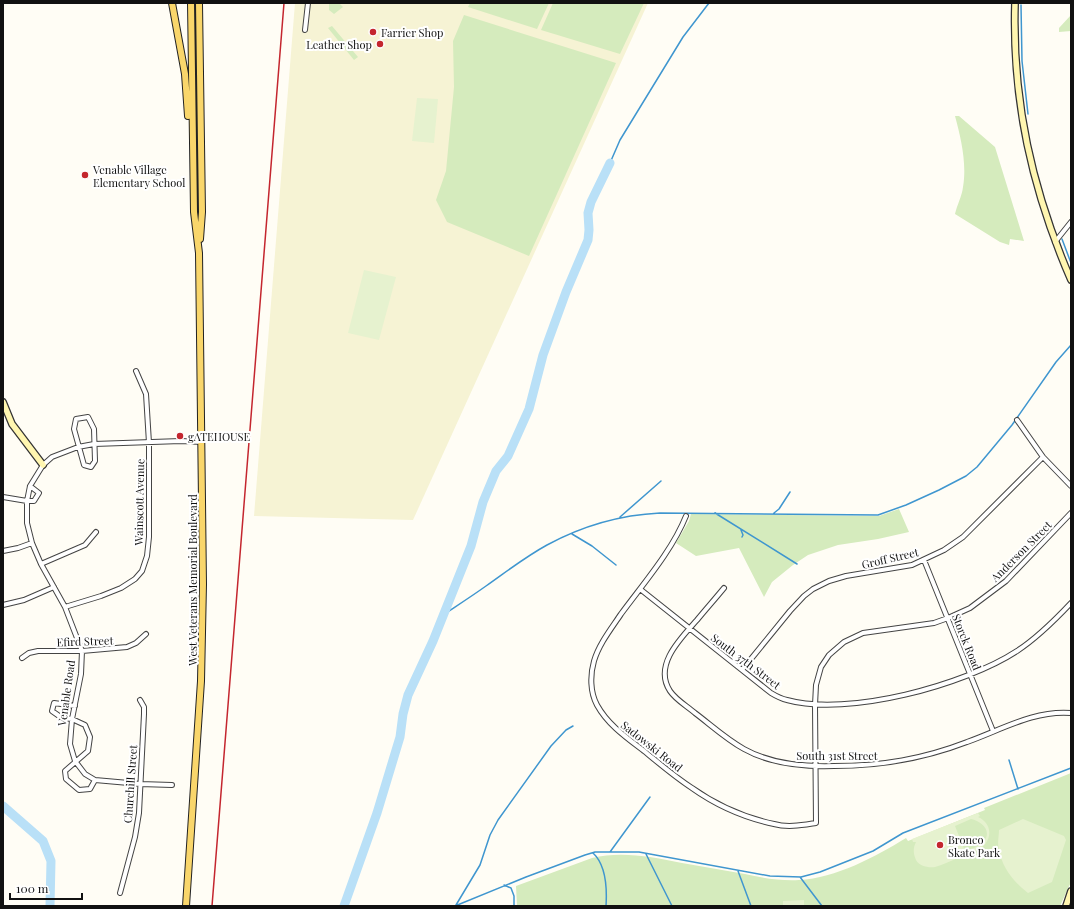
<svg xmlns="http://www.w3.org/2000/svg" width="1074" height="909" viewBox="0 0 1074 909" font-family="'Playfair Display',serif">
<rect width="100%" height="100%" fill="#fffdf5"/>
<path fill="#f6f3d4" d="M295,3H648L413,520L254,516Z"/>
<path fill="#d5ebbd" d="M329,3H339L343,7L334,14L329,10Z
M470,3H549L537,29L468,7Z
M553,3H644L620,54L541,30Z
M464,15L616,63L529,256L447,222L436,200L446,171L454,87L453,41Z
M1071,15V31L1059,32V28Z
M332,26L358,57L354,60L328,28Z
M955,116H959L995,147L1024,241L1010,239L1009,245L1000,242L955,214C957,205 962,196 963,187C967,164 961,138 955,116Z
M899,509L909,532L878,539L838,545L808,555L793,565L772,582L764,597L739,548L696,556L676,543L689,521L691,514L879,516Z
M1071,773V882L1060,906H517L516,886L592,858C622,851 652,857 682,863C703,867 724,870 745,874C763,878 781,881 799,880C836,878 875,857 906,838L908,841L985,810L984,808Z"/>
<path fill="#e6f2cf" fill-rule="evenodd" d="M417,98L438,99L434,143L412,141Z
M364,270L396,277L379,340L348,333Z
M978,813L980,816L978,817C992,823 993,839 981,848C967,853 949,863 935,867C928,868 919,866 916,860C913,853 913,848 916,842H913L912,839ZM971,819C982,821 993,832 983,842C979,847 970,849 965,851L955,826Z
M1023,819L1064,836L1066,840L1052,882L1028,893C1013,881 1002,868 999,849C997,843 999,836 999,830Z
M804,900V906H783V901Z"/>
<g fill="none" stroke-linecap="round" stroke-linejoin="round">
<path stroke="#3f96cf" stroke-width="1.5" d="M1021,5L1022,61L1028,114
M610,163L620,140L683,37L709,3
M1062,239L1071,263
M715,513L797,564
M774,513L779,509L790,492
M620,517L661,481
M741,530L743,535L742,537
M572,534L592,546L616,565
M443,615C458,605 472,596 486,586C506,572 525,557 547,545C582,526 620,515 660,513L878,515L906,505L939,490L966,476L977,467L1012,425L1056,362L1071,345
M1009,760L1018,789
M610,852L650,797
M593,853C606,865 607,890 606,906
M646,854L672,906
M738,871L751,906
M800,877L822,906
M504,885L511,888L514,896V906
M456,905L480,865L490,835L498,820L551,746L566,730L573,726
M455,906L526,877L585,855L595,852H639L770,876L801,877L820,872L873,851L903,833L1071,768"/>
<path stroke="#b9e0f7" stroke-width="9" d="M3,806L43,841L51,861L50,906
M344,906L377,813L400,737L403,714L408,695L433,641L471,546L483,502L496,471L508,456L529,409L543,355L566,292L588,240L589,230L588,213L591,202L610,163"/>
<defs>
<path id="street" d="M305,30L308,3
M1055,242L1071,222
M88,417L94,429L95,461L91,467L84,465L74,429L76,419Z
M1017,420L1043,457L1071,486
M3,497L27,501H34L39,493L30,486
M686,516C672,551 643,584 621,614C611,629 599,644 594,661C590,675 590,692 597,705C608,725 627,738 644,751C660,764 675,777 692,788C716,805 746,818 774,824C788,828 803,825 816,823L815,705L816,685L821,667L829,655L844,642L863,633L934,623L948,618L970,608L1006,581L1071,513
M3,551L18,548L32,543
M924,560L993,731
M41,564L85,545L96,532
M724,588C715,599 706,609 697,620C681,638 653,665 670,691C676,700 687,706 695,713C711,725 726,739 744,749C771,764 803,767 834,766C882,766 923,759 967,742C1001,730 1034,710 1071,713
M640,589L771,693C776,696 782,699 787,700C848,717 965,685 1017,651C1037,638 1055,620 1071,603
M3,605L24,600L54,587
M65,607L101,596L121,588L135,579L142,571L147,556L149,537V443L146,394L136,371
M22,658L29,653L38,651H82L127,647L136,643L146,634
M742,670L790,611L804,596L813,589L829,581L846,576L912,565L944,550L963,537L1043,457
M75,706L54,703L52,711L62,718L72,719L85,725L90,737L88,751L65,771L66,779L79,790L90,789L95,780
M172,785L140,784L95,780L85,774L75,761L70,744L72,719L81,674L82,651L65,607L41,564L32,543L27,523V501L30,486L43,465L52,457L78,447L94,444L181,441L202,442
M120,893L135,837L139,813L144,714V707L140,700"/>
<path id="secondary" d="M1015,3C1012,101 1032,190 1071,280
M3,402L12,424L43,465
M1066,906L1071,891"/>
<path id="primary" d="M172,3L185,74L188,116
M199,3L202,212L200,239
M186,906L201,681L203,584L199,253L194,212L191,3"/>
</defs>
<use href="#street" stroke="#444" stroke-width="6"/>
<use href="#secondary" stroke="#333" stroke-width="8"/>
<use href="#primary" stroke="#222" stroke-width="8"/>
<use href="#street" stroke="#fff" stroke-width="4"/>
<use href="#secondary" stroke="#fff6b0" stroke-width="5.5"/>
<use href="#primary" stroke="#f9d66b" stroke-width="6"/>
<path stroke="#c4262e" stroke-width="1.5" d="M212,906L284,3"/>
</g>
<g fill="#c4262e" stroke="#fff" stroke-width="1.5">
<circle cx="373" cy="32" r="4"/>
<circle cx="380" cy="44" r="4"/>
<circle cx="85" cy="175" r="4"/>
<circle cx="180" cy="436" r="4"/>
<circle cx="940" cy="845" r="4"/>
</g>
<g text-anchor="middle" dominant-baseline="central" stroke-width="4" stroke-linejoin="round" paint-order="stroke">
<g font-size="11" fill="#111" stroke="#fff" text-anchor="start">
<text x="381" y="32">Farrier Shop</text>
<text x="372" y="44" text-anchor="end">Leather Shop</text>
<text x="93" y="169">Venable Village<tspan x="93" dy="13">Elementary School</tspan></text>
<text x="188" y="436">gATEHOUSE</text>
<text x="948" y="839">Bronco<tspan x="948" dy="13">Skate Park</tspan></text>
</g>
<g font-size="11" fill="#111" stroke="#fff">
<text transform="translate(139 502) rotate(-89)">Wainscott Avenue</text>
<text transform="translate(1021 551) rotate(-45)">Anderson Street</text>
<text transform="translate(890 558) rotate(-13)">Groff Street</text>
<text transform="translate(192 580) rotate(-90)">West Veterans Memorial Boulevard</text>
<text transform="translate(85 641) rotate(-2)">Efird Street</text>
<text transform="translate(967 642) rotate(68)">Storck Road</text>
<text transform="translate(746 661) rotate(37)">South 37th Street</text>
<text transform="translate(66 693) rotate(-82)">Venable Road</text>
<text transform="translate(652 746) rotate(38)">Sadowski Road</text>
<text x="837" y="755">South 31st Street</text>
<text transform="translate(130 784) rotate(-86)">Churchill Street</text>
</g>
</g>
<rect width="1074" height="909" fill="none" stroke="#111111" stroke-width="8"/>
<path d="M10 893v6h72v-6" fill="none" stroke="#111111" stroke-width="2"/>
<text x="16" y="893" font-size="12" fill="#111111" stroke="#ffffff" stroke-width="3" paint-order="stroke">100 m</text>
</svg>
